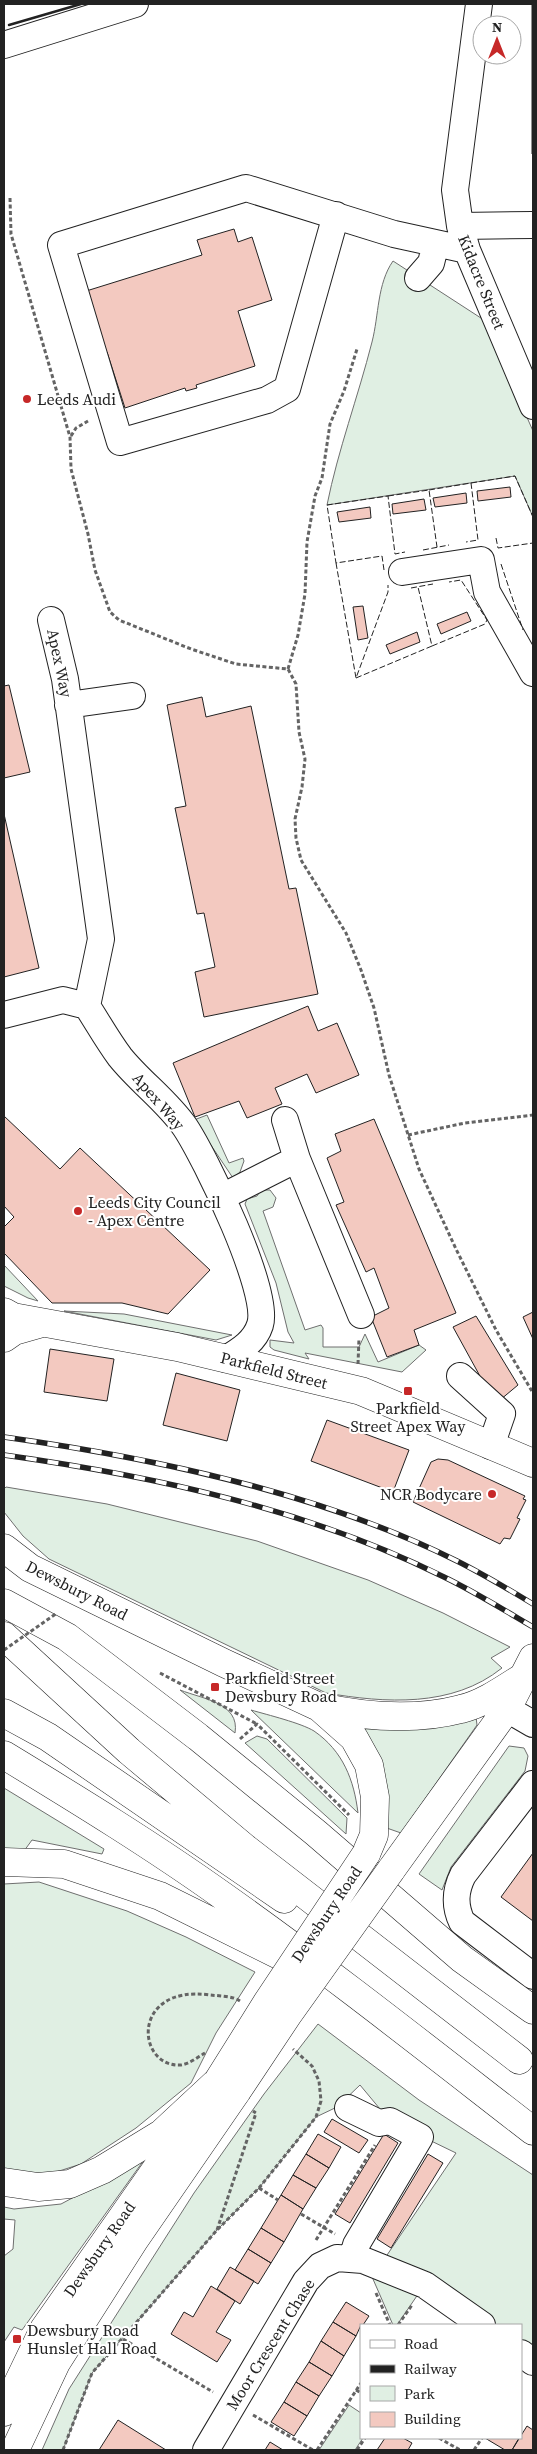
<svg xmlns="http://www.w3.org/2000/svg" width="537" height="2454" viewBox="0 0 537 2454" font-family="'Source Serif 4',serif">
<rect width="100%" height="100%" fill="#fff"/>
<path fill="#e0efe3" stroke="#6f6f6f" d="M393,261L484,320L533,431V517L515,476L327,505C338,450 358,397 372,342C379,315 377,284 393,261Z
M207,1115L229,1163L243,1158L244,1161L240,1172L233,1178L194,1120Z
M261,1190H270L276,1198L273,1207L263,1211L305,1330L321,1325L323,1328V1347H359L365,1334L378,1362L419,1345L426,1350L402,1372L305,1353L309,1359L274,1350L270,1347V1340L294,1343L288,1332L276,1283L245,1204L247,1199L257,1196Z
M4,1265L38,1301L28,1298L4,1286Z
M64,1311L124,1314L232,1335L216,1340Z
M6,1487L107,1504L257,1541L368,1580L443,1613L510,1647L491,1658L502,1668C452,1708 385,1703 326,1693L49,1559L23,1536L4,1512V1489Z
M180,1690C203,1699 240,1703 235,1733Z
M251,1710C268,1715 301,1723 314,1731C343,1751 354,1780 358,1813Z
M476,1717L477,1725L401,1833L381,1826L363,1737V1727Z
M257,1736L267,1739L347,1818L346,1834L245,1743Z
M509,1746L524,1748L528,1756L525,1771L451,1867L442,1890L419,1874Z
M4,1788L104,1849L102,1854L32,1840L24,1851L4,1853Z
M39,1882L127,1911L186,1937L255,1972L216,2033L191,2083L136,2128L81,2164L53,2173L4,2174V1884Z
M318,2024L419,2100L533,2175V2355L521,2346V2325H491L383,2261L456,2153L390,2121L360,2085L337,2107L316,2117L259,2188L217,2230L92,2373L63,2450H42L69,2389L194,2193L264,2094Z
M144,2160L22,2330L14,2327L4,2342V2256L13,2249L15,2220L4,2219V2207L14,2209L61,2204Z
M366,2263L423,2287L397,2325H393Z
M349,2405L361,2413V2438H363L355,2450H319Z"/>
<path fill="#f3c9c0" stroke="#222" d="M532,4H533V73H532Z
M532,73H533V154H532Z
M234,229L238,242L252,237L272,300L238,311L255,366L196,385L197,388L186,391L185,388L125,408L107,352L102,353L83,292L202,255L197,240Z
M510,487L511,497L478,501L477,491Z
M466,493L467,503L435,507L433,498Z
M424,499L426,510L393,514L392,504Z
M370,507L371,518L339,522L337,512Z
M363,606L368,638L358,640L353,607Z
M467,612L471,621L441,634L437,624Z
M417,632L420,642L390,654L386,645Z
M9,685L30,772L4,778V686Z
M202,697L206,717L251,706L289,889L296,888L318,994L204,1017L195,972L215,967L204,913L197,914L175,808L186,806L167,705Z
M4,814L39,968L4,977Z
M308,1006L318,1031L337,1023L359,1075L316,1093L307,1074L275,1088L282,1104L247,1118L239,1101L195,1117L173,1063Z
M4,1116L60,1169L80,1148L210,1270L168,1314L122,1303H52L4,1253V1227L14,1217L4,1206Z
M374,1119L456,1313L414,1330L419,1345L387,1357L371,1317L389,1308L374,1268L366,1272L336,1205L344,1202L327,1158L341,1151L335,1134Z
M533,1312V1339L523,1317Z
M476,1316L518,1385L500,1400L481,1378L453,1327Z
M50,1349L114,1359L107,1401L44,1392Z
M176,1373L240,1390L227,1441L163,1425Z
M327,1420L409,1450L393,1492L311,1461Z
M438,1459L448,1460L525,1496L523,1499L526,1500L517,1518L520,1519L510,1539L504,1538L500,1544L413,1502L431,1462Z
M533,1853V1921L501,1897Z
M332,2119L368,2140L359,2153L324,2132Z
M318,2134L341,2147L329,2168L306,2154Z
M384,2134L398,2143L350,2223L335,2214Z
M306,2154L329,2168L316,2188L293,2175Z
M428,2154L443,2163L391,2248L377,2239Z
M293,2175L316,2188L303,2209L281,2195Z
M281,2195L303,2209L284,2242L261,2228Z
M261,2228L284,2242L271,2263L248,2249Z
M248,2249L271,2263L258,2284L235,2270Z
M230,2267L254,2281L240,2304L217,2289Z
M211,2286L235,2301L216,2332L231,2340L217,2362L171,2334L184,2312L193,2317Z
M346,2302L369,2316L363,2325H361L356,2336L333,2322Z
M333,2322L356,2336L344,2356L321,2341Z
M321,2341L344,2356L332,2376L309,2362Z
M309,2362L332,2376L319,2396L296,2382Z
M296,2382L319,2396L307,2416L284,2402Z
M284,2402L307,2416L294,2436L271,2422Z
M118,2420L166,2450H99Z
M527,2426L533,2430V2450H512Z
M385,2438H403L412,2443L408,2450H377Z
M485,2438H519L512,2450H505Z
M270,2442L283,2450H265Z"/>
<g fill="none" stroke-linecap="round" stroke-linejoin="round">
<defs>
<path id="minor" d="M479,4L455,190L460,226L467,250L533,406
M4,45L135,4
M336,215L287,389L267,400L120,442L61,245L246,188L394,234L467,250
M460,226L533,225
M418,278L431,263L436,243
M402,572L481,560L487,592L533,673
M51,620L65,679L101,939L87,1006
M68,705L132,696
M4,1015L63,1000L87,1006C98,1023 108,1041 120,1057C140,1082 167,1101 185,1127C205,1157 271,1292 260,1325C255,1341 241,1350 226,1359
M285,1120L297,1159
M222,1197L297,1159L361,1315
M460,1376L502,1414L491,1446
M507,1709L533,1724
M533,1784L463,1875C455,1891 454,1905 462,1922L533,1976
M348,2108L379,2123L390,2121L420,2137L356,2245L352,2258
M521,2353L533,2362
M206,2450L306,2281L320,2266L337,2258L363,2260L425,2285L482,2325"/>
<path id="major" d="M4,1312L13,1317L177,1347L361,1391L533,1463
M4,1338L14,1331L42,1323
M4,1548L30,1568L224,1663L319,1707L354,1738L369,1765L375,1797L374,1835L366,1854
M320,1707C366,1717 415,1721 461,1709C483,1704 504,1689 523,1677
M391,1870L507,1709L533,1658
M4,2412L44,2329L201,2105
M15,2450L56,2363L135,2239L237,2091"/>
<path id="highway" d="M4,1603L67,1637L198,1737L316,1833L462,1959L533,2010
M4,1636L129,1751L245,1848L519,2060
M4,1713L48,1737L284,1899
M4,1755C78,1800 153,1846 223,1896C329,1971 431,2052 533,2131
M4,1862L64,1864L160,1896L285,1958
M4,2182L38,2187L70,2184L102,2170L161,2134L218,2081"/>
</defs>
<use href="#minor" stroke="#222" stroke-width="28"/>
<use href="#major" stroke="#222" stroke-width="29"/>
<use href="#highway" stroke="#222" stroke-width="29"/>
<path stroke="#646464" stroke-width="3" stroke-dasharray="4 2.5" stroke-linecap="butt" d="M10,198L11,234L70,437L71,469L88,534L95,570L110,612L119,620L191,649L236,664L288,669L296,684L299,732L305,759L302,787L295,819L296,838L301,860L346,933L361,970L374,1008L389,1075L419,1169L456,1249L496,1330L533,1393
M71,436L76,428L88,421
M288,669L298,635L305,594L307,542L315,496L322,478L330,424L344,391L357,349
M408,1135L465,1123L533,1115
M358,1364L359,1338
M160,1673L257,1724
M240,1739L257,1724L349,1815
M205,2053C198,2057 189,2064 181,2065C136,2068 130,1984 210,1995C220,1996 233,1996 240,2001
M259,2188L278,2200
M301,2214L335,2234
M217,2230L256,2113L253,2111
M316,2240L375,2145
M376,2293L390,2325
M398,2325L412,2305
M123,2339L213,2392
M356,2390L361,2393
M253,2415L313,2450
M439,2438L460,2450
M63,2450L92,2373L217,2230L259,2188L316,2117L321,2101L319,2081L312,2066L293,2049
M317,2450L361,2383
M357,2450L365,2438
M474,2450L482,2438"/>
<use href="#minor" stroke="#fff" stroke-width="26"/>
<use href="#major" stroke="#fff" stroke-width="28"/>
<use href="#highway" stroke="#fff" stroke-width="28"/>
<defs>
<path id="rail" d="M4,1437C154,1458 321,1493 457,1561C483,1574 508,1589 533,1604
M4,1455C154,1476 307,1509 444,1577C475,1592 504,1610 533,1627"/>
</defs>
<use href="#rail" stroke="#222" stroke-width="5.5"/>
<use href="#rail" stroke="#fff" stroke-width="4" stroke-dasharray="11" stroke-linecap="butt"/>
<defs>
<path id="major-bridge" d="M218,2081L268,2001L366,1854
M237,2091L289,2013L391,1870"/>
</defs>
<use href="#major-bridge" stroke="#222" stroke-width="29" stroke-linecap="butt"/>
<path stroke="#646464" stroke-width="3" stroke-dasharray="4 2.5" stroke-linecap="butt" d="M4,1650L57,1613"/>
<use href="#major-bridge" stroke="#fff" stroke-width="28"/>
<path stroke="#222" stroke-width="1" stroke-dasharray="6 2.5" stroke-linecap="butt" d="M471,483L515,476L533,517
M429,490L471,483L478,540L466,542
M388,496L429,490L437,547
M496,538L498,548L533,543
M423,550L449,545
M336,563L356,678L388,592V585
M501,564L523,630
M384,570L382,556L336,563L327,505L388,496L395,554L405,552
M411,588L433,584
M432,646L485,624L487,620L461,580L449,582
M356,678L432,646L418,587"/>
<path stroke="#222" stroke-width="2.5" d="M9,25L81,4"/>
</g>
<g fill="#c62828" stroke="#fff" stroke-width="2">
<circle cx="27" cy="399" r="5"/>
<circle cx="78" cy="1211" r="5"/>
<rect x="403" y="1386" width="10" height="10" rx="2.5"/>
<circle cx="492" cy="1494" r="5"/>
<rect x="210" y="1682" width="10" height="10" rx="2.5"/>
<rect x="12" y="2334" width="10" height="10" rx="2.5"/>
</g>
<g text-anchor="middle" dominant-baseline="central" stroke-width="4" stroke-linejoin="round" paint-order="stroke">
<g font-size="16" fill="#222" stroke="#fff">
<text transform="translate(482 282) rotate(68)">Kidacre Street</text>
<text transform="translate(60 663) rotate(78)">Apex Way</text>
<text transform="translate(159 1101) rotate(49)">Apex Way</text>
<text transform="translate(274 1370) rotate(14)">Parkfield Street</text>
<text transform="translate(77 1590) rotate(27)">Dewsbury Road</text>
<text transform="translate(326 1914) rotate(-56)">Dewsbury Road</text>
<text transform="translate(99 2249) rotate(-55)">Dewsbury Road</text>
<text transform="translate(270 2344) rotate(-58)">Moor Crescent Chase</text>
</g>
<g font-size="16" fill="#222" stroke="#fff" text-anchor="start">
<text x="37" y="399">Leeds Audi</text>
<text x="88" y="1202">Leeds City Council<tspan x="88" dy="18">- Apex Centre</tspan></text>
<text x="408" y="1408" text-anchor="middle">Parkfield<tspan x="408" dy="18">Street Apex Way</tspan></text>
<text x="482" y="1494" text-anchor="end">NCR Bodycare</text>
<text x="225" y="1678">Parkfield Street<tspan x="225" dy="18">Dewsbury Road</tspan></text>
<text x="27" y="2330">Dewsbury Road<tspan x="27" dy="18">Hunslet Hall Road</tspan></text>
</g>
</g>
<rect width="537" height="2454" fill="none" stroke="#222222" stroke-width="10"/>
<rect x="360" y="2324" width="162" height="115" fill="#ffffff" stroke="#a7a7a7"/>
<rect x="370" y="2340" width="25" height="8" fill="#ffffff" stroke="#a7a7a7"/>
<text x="404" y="2349" font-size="15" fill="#222222">Road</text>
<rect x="370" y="2365" width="25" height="8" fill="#222222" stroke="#a7a7a7"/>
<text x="404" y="2374" font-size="15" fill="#222222">Railway</text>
<rect x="370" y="2386" width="25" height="15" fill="#e0efe3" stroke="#a7a7a7"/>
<text x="404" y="2399" font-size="15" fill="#222222">Park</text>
<rect x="370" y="2412" width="25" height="15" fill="#f3c9c0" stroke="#a7a7a7"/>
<text x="404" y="2424" font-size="15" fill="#222222">Building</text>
<g transform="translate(497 40)"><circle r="24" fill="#ffffff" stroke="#a7a7a7"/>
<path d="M0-4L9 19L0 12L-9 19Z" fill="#c62828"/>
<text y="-8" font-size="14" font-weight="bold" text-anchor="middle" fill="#222222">N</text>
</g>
</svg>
